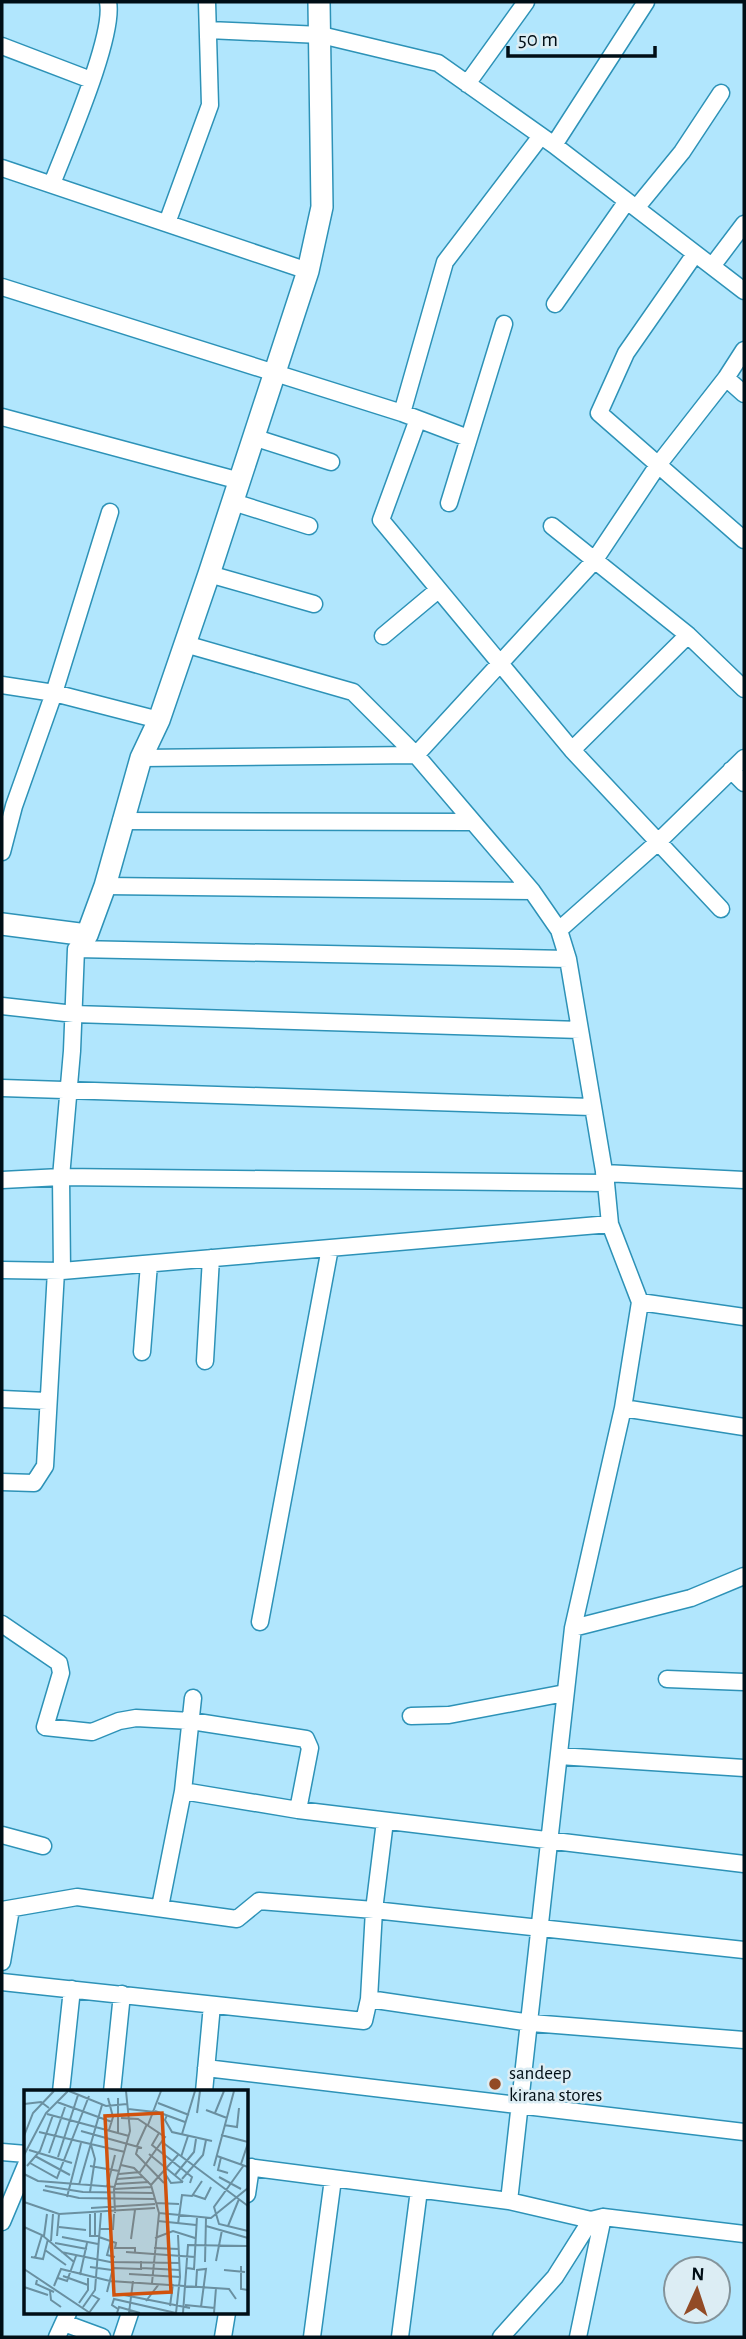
<svg xmlns="http://www.w3.org/2000/svg" width="746" height="2339" viewBox="0 0 746 2339" font-family="'Alegreya Sans',sans-serif">
<rect width="100%" height="100%" fill="#b1e6fd"/>
<g fill="none" stroke-linecap="round" stroke-linejoin="round">
<defs>
<path id="street" d="M208,30L321,35L438,63L554,145L744,291
M2,46L91,80
M467,84L526,2
M554,145L646,2
M2,168L308,271
M52,184C66,147 115,36 108,2
M637,207L682,152L721,93
M167,223L210,105L207,2
M695,254L626,353L599,413L744,540
M713,265L744,224
M2,287L402,413L468,438
M555,304L627,201
M726,378L744,394
M402,413L445,262L541,136
M2,417L240,481
M418,419L381,520L572,750L721,909
M253,437L331,462
M233,502L309,526
M449,503L504,324
M552,526L688,635L744,689
M209,574L314,604
M383,636L438,590
M185,644L353,692L416,755L532,891L559,930L568,959L606,1183L610,1224L640,1302L623,1408L573,1628L509,2201
M2,685L54,693L159,720
M572,750L688,635
M141,758L416,755L594,561L658,465L726,378L744,350
M731,770L744,783
M121,821L471,822
M2,852L14,806L54,693L110,512
M105,886L532,891
M559,930L658,842L744,758
M76,949L568,959
M2,1006L74,1014L580,1030
M2,1088L591,1107
M604,1173L744,1180
M2,1180L61,1177L606,1183
M2,1270L62,1271L610,1224
M62,1271L61,1177L72,1051L76,949L81,943
M640,1302L744,1317
M142,1352L149,1264
M205,1361L211,1258
M2,1399L47,1401
M623,1408L744,1427
M2,1482L34,1483L45,1466L56,1271
M260,1622L330,1248
M2,1624L59,1663L61,1673L45,1727L92,1732L119,1721L136,1718L191,1721L306,1739L310,1748L298,1810
M573,1628L691,1598L744,1576
M667,1679L744,1682
M411,1716L449,1715L565,1693
M559,1756L744,1768
M183,1791L298,1810L744,1864
M2,1835L43,1846
M160,1907L183,1791L193,1698
M2,1910L77,1897L237,1919L259,1901L374,1910L744,1950
M2,1962L11,1909
M2,1982L364,2021L369,1999L374,1910L385,1821
M369,1999L531,2023L744,2040
M206,2068L744,2132
M61,2092L72,1989
M112,2092L122,1994
M204,2092L212,2005
M2,2152L26,2154
M247,2167L509,2201L591,2220L603,2217L744,2234
M247,2194L251,2167
M2,2222L26,2165
M64,2323L102,2337
M57,2337L68,2313
M122,2337L130,2313
M223,2337L227,2313
M312,2337L333,2179
M400,2337L419,2190
M501,2337L555,2277L591,2220
M578,2337L603,2217"/>
<path id="secondary" d="M2,924L87,935L105,886L141,758L159,720L209,574L308,271L322,207L319,2"/>
</defs>
<use href="#street" stroke="#2d92b7" stroke-width="19"/>
<use href="#secondary" stroke="#2d92b7" stroke-width="24"/>
<use href="#street" stroke="#fff" stroke-width="16"/>
<use href="#secondary" stroke="#fff" stroke-width="21"/>
</g>
<circle fill="#924b26" stroke="#dcedf4" stroke-width="2.5" cx="495" cy="2084" r="7"/>
<g text-anchor="middle" dominant-baseline="central" stroke-width="5" stroke-linejoin="round" paint-order="stroke">
<g font-size="19" fill="#000e16" stroke="#dcedf4" text-anchor="start">
<text x="509" y="2073">sandeep<tspan x="509" dy="22">kirana stores</tspan></text>
</g>
</g>
<g transform="translate(24 2090)">
<rect width="224" height="224" fill="#b1e6fd"/>
<path fill="none" stroke="#6a90a1" stroke-width="2" d="M45,1L82,16L103,14M84,8L89,27L85,40M94,8V43M33,12L88,32M134,13L165,25M0,14L17,12L25,18M104,19L131,22M182,20L203,28M131,21L161,32M173,23L176,1M191,23L200,1M23,24L105,46M143,25L141,30L148,42L188,51M124,35L137,1M200,35L213,37L215,18M57,41L118,58M15,42L101,62M135,43L128,55L168,87L166,93M158,44L171,1M197,45L224,52M0,46L9,23L30,1M138,52L224,116M113,56L123,34M114,57L112,64L140,93M5,60L48,73M25,63L41,17M125,64L159,92M0,65L22,23L44,1M11,66L46,85M193,66L224,77M34,67L54,5M157,67L164,46M197,67L194,80L204,83M6,73L33,88L65,6M217,74L224,53M97,75L110,78L127,95L135,123L128,193M220,75L190,117L195,134L224,141M3,76L16,61L29,25M66,76L95,81M190,76L210,1M140,82L147,93L159,92M0,84L14,91L91,97M95,84L116,82L141,47L114,29L97,28M151,85L170,62L172,49M195,87L217,99M93,89L119,87M158,89L179,65L182,50M92,94L125,92M55,95L78,15M127,95L154,65M21,96L59,102L129,103M83,97L91,65M90,99L128,97M19,100L55,108L130,109M66,102L71,69L67,55M169,105L181,109L187,97M43,107L57,53M0,112L35,124L131,118M132,113L155,114M67,118L131,114M91,123L90,99L106,41L102,1M135,123L187,128L224,98M66,124V146H75M134,131L172,135M154,134L158,105L168,106L178,91M182,136L224,148M204,136L215,109M0,137L18,145L50,172M35,137L62,140M76,139H89L90,124M20,146L23,124M33,146L35,124M71,146V123M38,147L74,154M75,147L92,153L91,158H111V163M131,148L149,141L171,148M107,149L111,120M87,150L83,165L91,167M27,151L29,124M31,153L63,159M130,158L155,159M21,160L42,175M37,162L86,172L156,173M102,162L171,167M7,167L19,169L24,149M11,168L18,145M192,171L198,140M181,172L182,128M217,176V199L224,200M66,177L88,180M89,178L117,179V171M117,178L156,180M163,178L170,179L173,127M0,179L66,223M200,180L221,182M105,184L156,187M56,185L63,153M39,186L64,195M34,188L43,191L52,166M13,190L12,194L30,202M30,196L37,179L86,191L205,199L212,209M172,196L173,180L182,179L177,217M0,197L24,205M26,201L27,210L37,217M83,202L89,178M95,204L166,218M122,211L135,194M55,213L64,200V188M161,215L191,218M146,216L149,194M59,217L71,200L77,123M94,219L88,215L90,209L152,223L156,187L154,145M65,223L75,209L68,205M93,223L95,217L116,223M105,223L109,191M159,223L164,155L224,156M190,223L192,198"/>
<path fill="#d1520d" fill-opacity="0.15" stroke="#d1520d" stroke-width="3.5" d="M138,23L147,202L90,205L81,26Z"/>
<rect width="224" height="224" fill="none" stroke="#000e16" stroke-width="3.5"/>
</g>
<rect width="746" height="2339" fill="none" stroke="#000e16" stroke-width="7"/>
<g transform="translate(697 2290) rotate(3)"><circle r="33" fill="#dcedf4" stroke="#84949b" stroke-width="2"/>
<path d="M0-5L12 26L0 18L-12 26Z" fill="#924b26"/>
<text y="-10" font-size="19" font-weight="bold" text-anchor="middle" fill="#000e16">N</text>
</g>
<path d="M508 46v10h147v-10" fill="none" stroke="#000e16" stroke-width="3.5"/>
<text x="518" y="46" font-size="21" fill="#000e16" stroke="#dcedf4" stroke-width="5" paint-order="stroke">50 m</text>
</svg>
